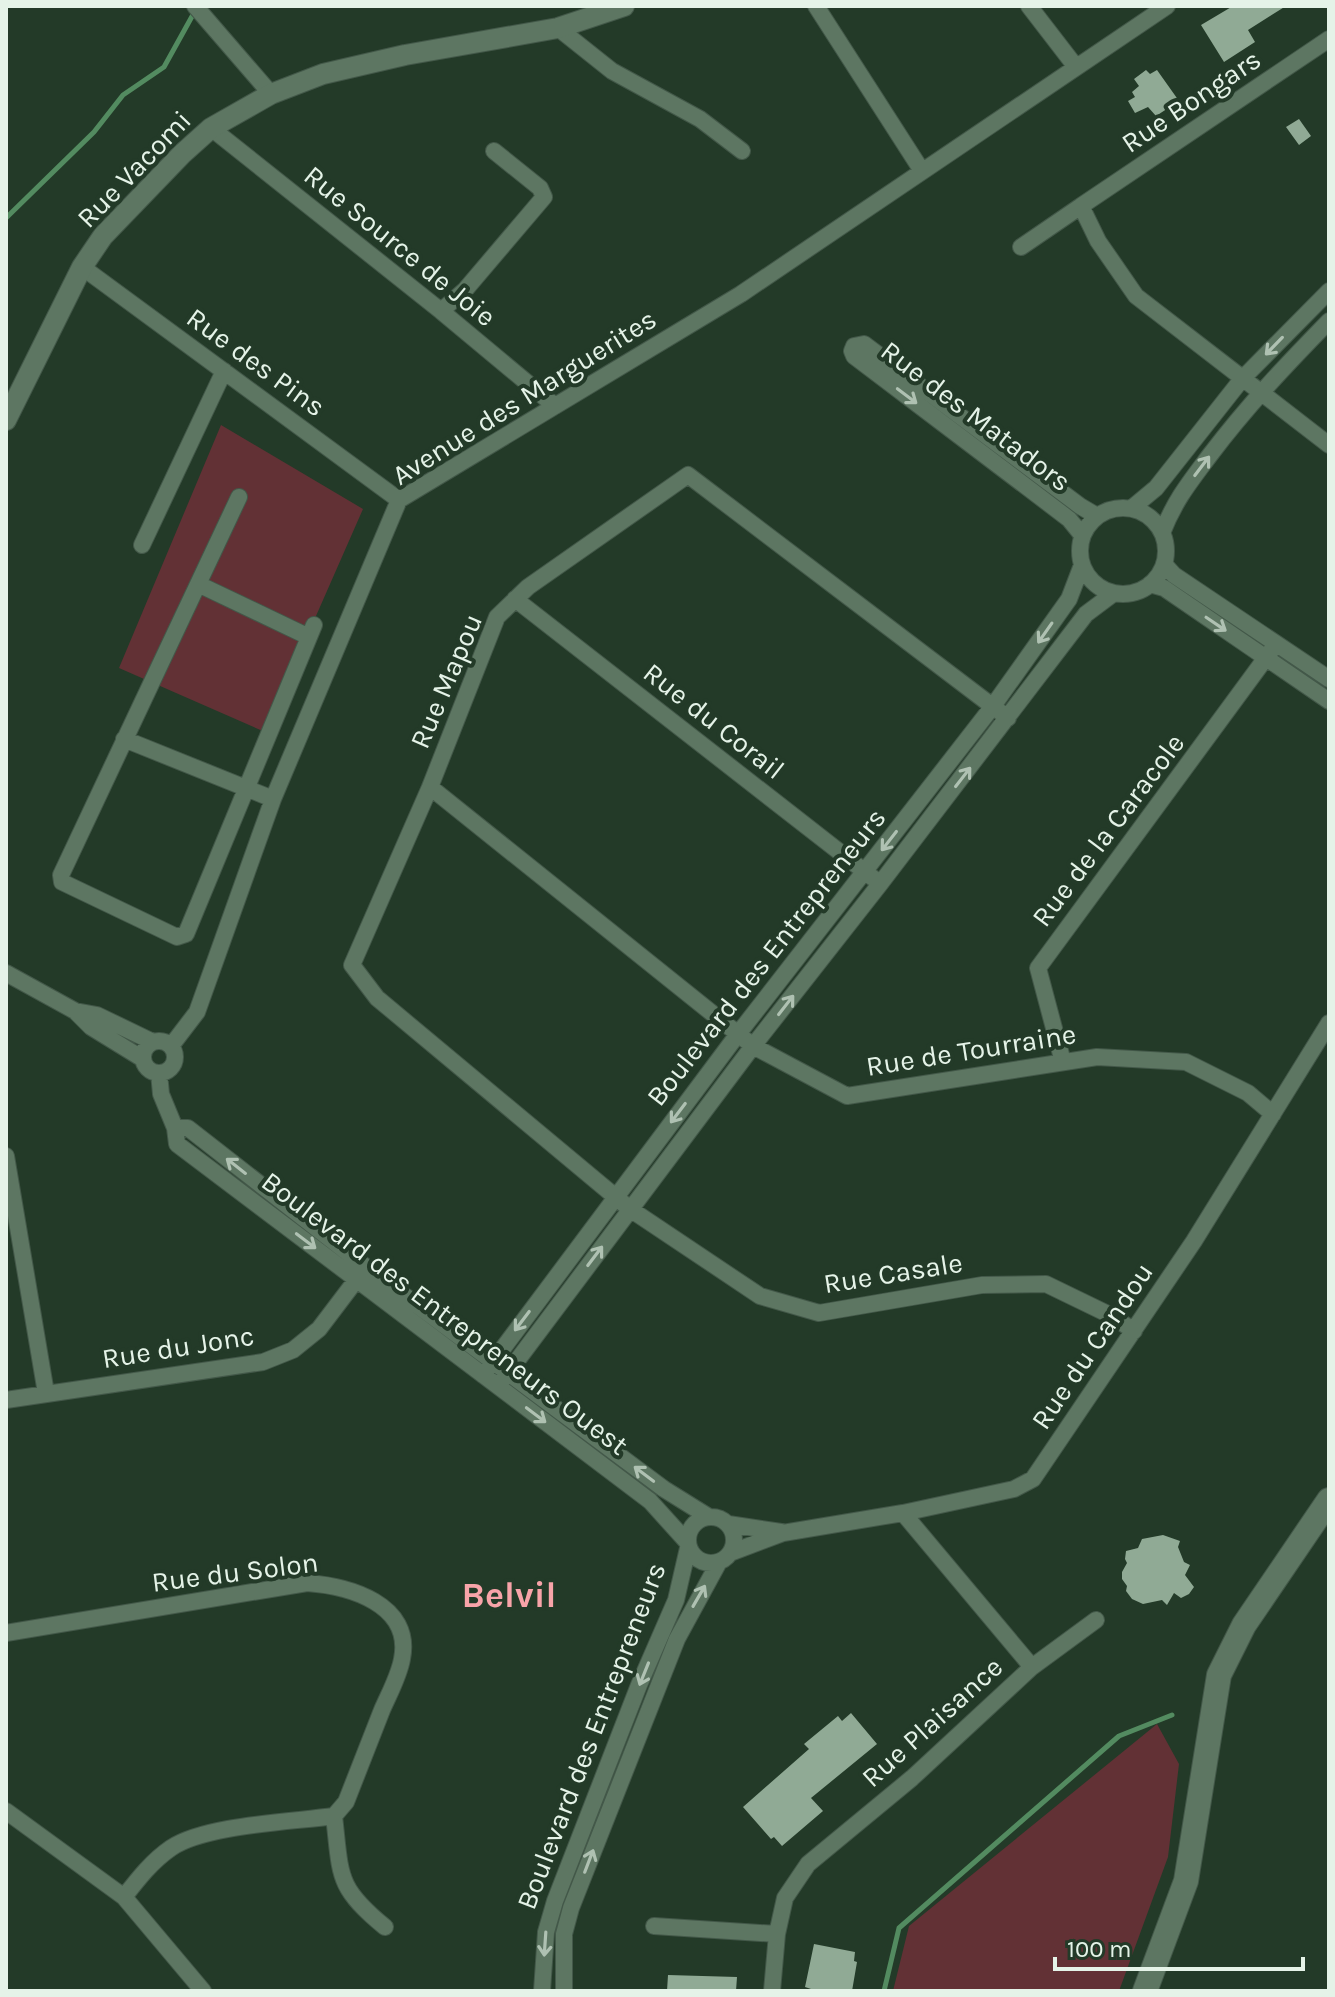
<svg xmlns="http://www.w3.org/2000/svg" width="1335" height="1997" viewBox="0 0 1335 1997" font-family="Karla,sans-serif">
<rect width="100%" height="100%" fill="#233a28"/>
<path fill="#623135" d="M221,425L363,509L265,732L119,668Z
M1157,1724L1179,1764L1168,1857L1119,1991H893L909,1926Z"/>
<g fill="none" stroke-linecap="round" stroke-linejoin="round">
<path stroke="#538b60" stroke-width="5" d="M6,218L94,132L123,95L164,67L195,11
M884,1991L899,1928L1119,1736L1172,1715"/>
</g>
<path fill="#90aa95" d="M1233,6H1286L1248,30L1255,42L1224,62L1201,25Z
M1146,70L1150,74L1157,70L1179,101L1156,116L1148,107L1135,113L1128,101L1135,97L1132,92L1139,86L1134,79Z
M1299,119L1311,136L1299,145L1286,127Z
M1163,1535L1180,1541L1178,1547L1184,1562L1190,1565L1185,1575L1194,1587L1189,1594L1181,1598L1174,1593L1167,1605L1162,1600L1143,1604L1132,1599L1126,1591L1127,1586L1122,1579V1572L1127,1563L1125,1559L1126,1551L1138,1548L1142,1539Z
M851,1713L877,1744L811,1798L823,1811L782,1846L774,1837L771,1839L743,1807L809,1749L804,1744L838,1716L842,1721Z
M814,1944L855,1952L854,1961L857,1962L852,1991H817L805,1987Z
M668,1975L737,1977L736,1991H667Z"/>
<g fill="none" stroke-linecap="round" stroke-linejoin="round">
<defs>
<path id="minor" d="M195,6L271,94
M816,6L922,171
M1029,6L1076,67
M558,28L612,71L700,119L742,151
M1329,39L1081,206L1098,241L1136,296L1329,445
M211,128L441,311L555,406
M1021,247L1081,206
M82,267L399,500
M441,311L465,290L544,197L540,188L494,151
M239,497L61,875L62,882L177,937L186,934L314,625
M1132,508L1156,488L1242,379L1329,291
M1080 551a43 43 0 1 1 86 0a43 43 0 1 1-86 0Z
M1162,533C1175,500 1189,483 1210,455C1248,405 1286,365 1329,321
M1082,535L1069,519L854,356L852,351L854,346L864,344L1080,506L1097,516
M142,545L224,371
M1164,564L1174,575L1329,679
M198,584L309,637
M1150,584L1164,588L1329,701
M515,599L873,878
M1008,718L688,475L528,587L497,617L430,787L352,965L377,998L630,1209L760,1296L819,1313L982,1285L1046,1284L1112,1316L1134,1331
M124,739L273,799
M430,787L753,1046L847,1096L1097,1057L1186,1062L1248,1093L1273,1114
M6,973L75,1011L91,1027L143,1059
M75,1011L97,1015L153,1042
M143 1057a16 16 0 1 1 32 0a16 16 0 1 1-32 0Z
M171,1046L197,1012L273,799L399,500L741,294L1167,6
M1063,1062L1038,968L1276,644
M159,1073L161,1094L175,1128L177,1144L650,1501L687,1542
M175,1128H188L366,1267L664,1489L709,1517
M6,1156L46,1393
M483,1375L738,1034L993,706L1069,599L1082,565
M498,1386L753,1046L880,884L1086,614L1114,593
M6,1400L263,1362L293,1350L319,1329L363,1271
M688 1540a23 23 0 1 1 46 0a23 23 0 1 1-46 0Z
M728,1524L781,1532
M730,1553L783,1533L903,1513L1014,1489L1033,1479L1194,1241L1329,1023
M6,1633L307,1583C349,1586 413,1604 402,1659C399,1676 389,1694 382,1710C370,1741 358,1771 346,1802L334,1816C291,1822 205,1825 171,1848C152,1861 138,1879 124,1897
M1032,1667L1096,1620
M6,1811L124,1897L203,1991
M334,1816C341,1876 336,1887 385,1927
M654,1926L777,1934
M542,1991L546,1932L555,1901L639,1685L676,1600L688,1548
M564,1991V1934L571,1908L677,1639L719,1562
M772,1991L777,1934L785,1898L808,1864L912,1778L1032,1667L903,1513"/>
<path id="tertiary" d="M6,420L82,267L103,236L182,154L211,128L271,94L323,74L405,55L558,28L624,6"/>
<path id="secondary" d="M1145,1991L1186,1881L1219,1675L1244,1625L1329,1500"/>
</defs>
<use href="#minor" stroke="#435849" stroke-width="18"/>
<use href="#tertiary" stroke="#435849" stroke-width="22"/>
<use href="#secondary" stroke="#435849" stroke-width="26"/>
<use href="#minor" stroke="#5d7662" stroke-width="16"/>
<use href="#tertiary" stroke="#5d7662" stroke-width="20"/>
<use href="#secondary" stroke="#5d7662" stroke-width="24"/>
</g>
<defs><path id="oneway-shaft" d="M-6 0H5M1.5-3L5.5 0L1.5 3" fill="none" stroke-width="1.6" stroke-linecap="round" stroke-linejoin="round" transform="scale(2)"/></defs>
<g stroke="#afc1b2">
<use href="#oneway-shaft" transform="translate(1274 346) rotate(134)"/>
<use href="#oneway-shaft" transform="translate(907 396) rotate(37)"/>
<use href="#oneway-shaft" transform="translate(1202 466) rotate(-53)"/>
<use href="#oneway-shaft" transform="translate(1216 624) rotate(34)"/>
<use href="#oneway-shaft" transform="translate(1045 633) rotate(125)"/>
<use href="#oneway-shaft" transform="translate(963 777) rotate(-52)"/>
<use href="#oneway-shaft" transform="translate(889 841) rotate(128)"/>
<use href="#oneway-shaft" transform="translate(786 1005) rotate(-52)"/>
<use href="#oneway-shaft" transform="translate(678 1113) rotate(127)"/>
<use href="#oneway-shaft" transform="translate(236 1166) rotate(-142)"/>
<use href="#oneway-shaft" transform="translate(306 1241) rotate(37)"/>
<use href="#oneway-shaft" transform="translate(595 1256) rotate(-53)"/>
<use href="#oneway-shaft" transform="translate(522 1321) rotate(127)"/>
<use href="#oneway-shaft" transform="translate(536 1415) rotate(37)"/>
<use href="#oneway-shaft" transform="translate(644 1474) rotate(-143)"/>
<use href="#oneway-shaft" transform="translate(699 1596) rotate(-60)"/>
<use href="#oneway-shaft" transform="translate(644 1674) rotate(112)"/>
<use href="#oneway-shaft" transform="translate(589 1861) rotate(-69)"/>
<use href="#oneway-shaft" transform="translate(545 1944) rotate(94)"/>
</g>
<g text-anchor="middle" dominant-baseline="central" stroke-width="8" stroke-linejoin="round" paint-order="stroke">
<g font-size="28" fill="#e5f3e8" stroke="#233a28">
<text transform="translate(1191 101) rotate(-34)">Rue Bongars</text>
<text transform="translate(134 169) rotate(-46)">Rue Vacomi</text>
<text transform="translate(400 246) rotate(39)">Rue Source de Joie</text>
<text transform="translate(256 362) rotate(36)">Rue des Pins</text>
<text transform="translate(524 397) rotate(-32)">Avenue des Marguerites</text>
<text transform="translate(976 416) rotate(37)">Rue des Matadors</text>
<text transform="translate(446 681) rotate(-67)">Rue Mapou</text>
<text transform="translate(714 721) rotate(38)">Rue du Corail</text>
<text transform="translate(1108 830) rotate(-53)">Rue de la Caracole</text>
<text transform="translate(766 957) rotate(-52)">Boulevard des Entrepreneurs</text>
<text transform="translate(971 1050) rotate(-9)">Rue de Tourraine</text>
<text transform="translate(893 1273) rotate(-9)">Rue Casale</text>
<text transform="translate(445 1313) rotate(37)">Boulevard des Entrepreneurs Ouest</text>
<text transform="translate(1092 1346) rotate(-56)">Rue du Candou</text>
<text transform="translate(178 1347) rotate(-9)">Rue du Jonc</text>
<text transform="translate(235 1572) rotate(-7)">Rue du Solon</text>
<text transform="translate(932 1722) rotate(-42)">Rue Plaisance</text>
<text transform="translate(591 1736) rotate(-69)">Boulevard des Entrepreneurs</text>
</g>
<g font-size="36" font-weight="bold" fill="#f8a4a9" stroke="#233a28">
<text x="509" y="1595">Belvil</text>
</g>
</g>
<rect width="1335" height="1997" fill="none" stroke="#e5f3e8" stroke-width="16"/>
<path d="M1055 1957v12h248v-12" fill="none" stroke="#e5f3e8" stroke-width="4"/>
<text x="1067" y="1957" font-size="24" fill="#e5f3e8" stroke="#233a28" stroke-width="6" paint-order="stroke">100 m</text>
</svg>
